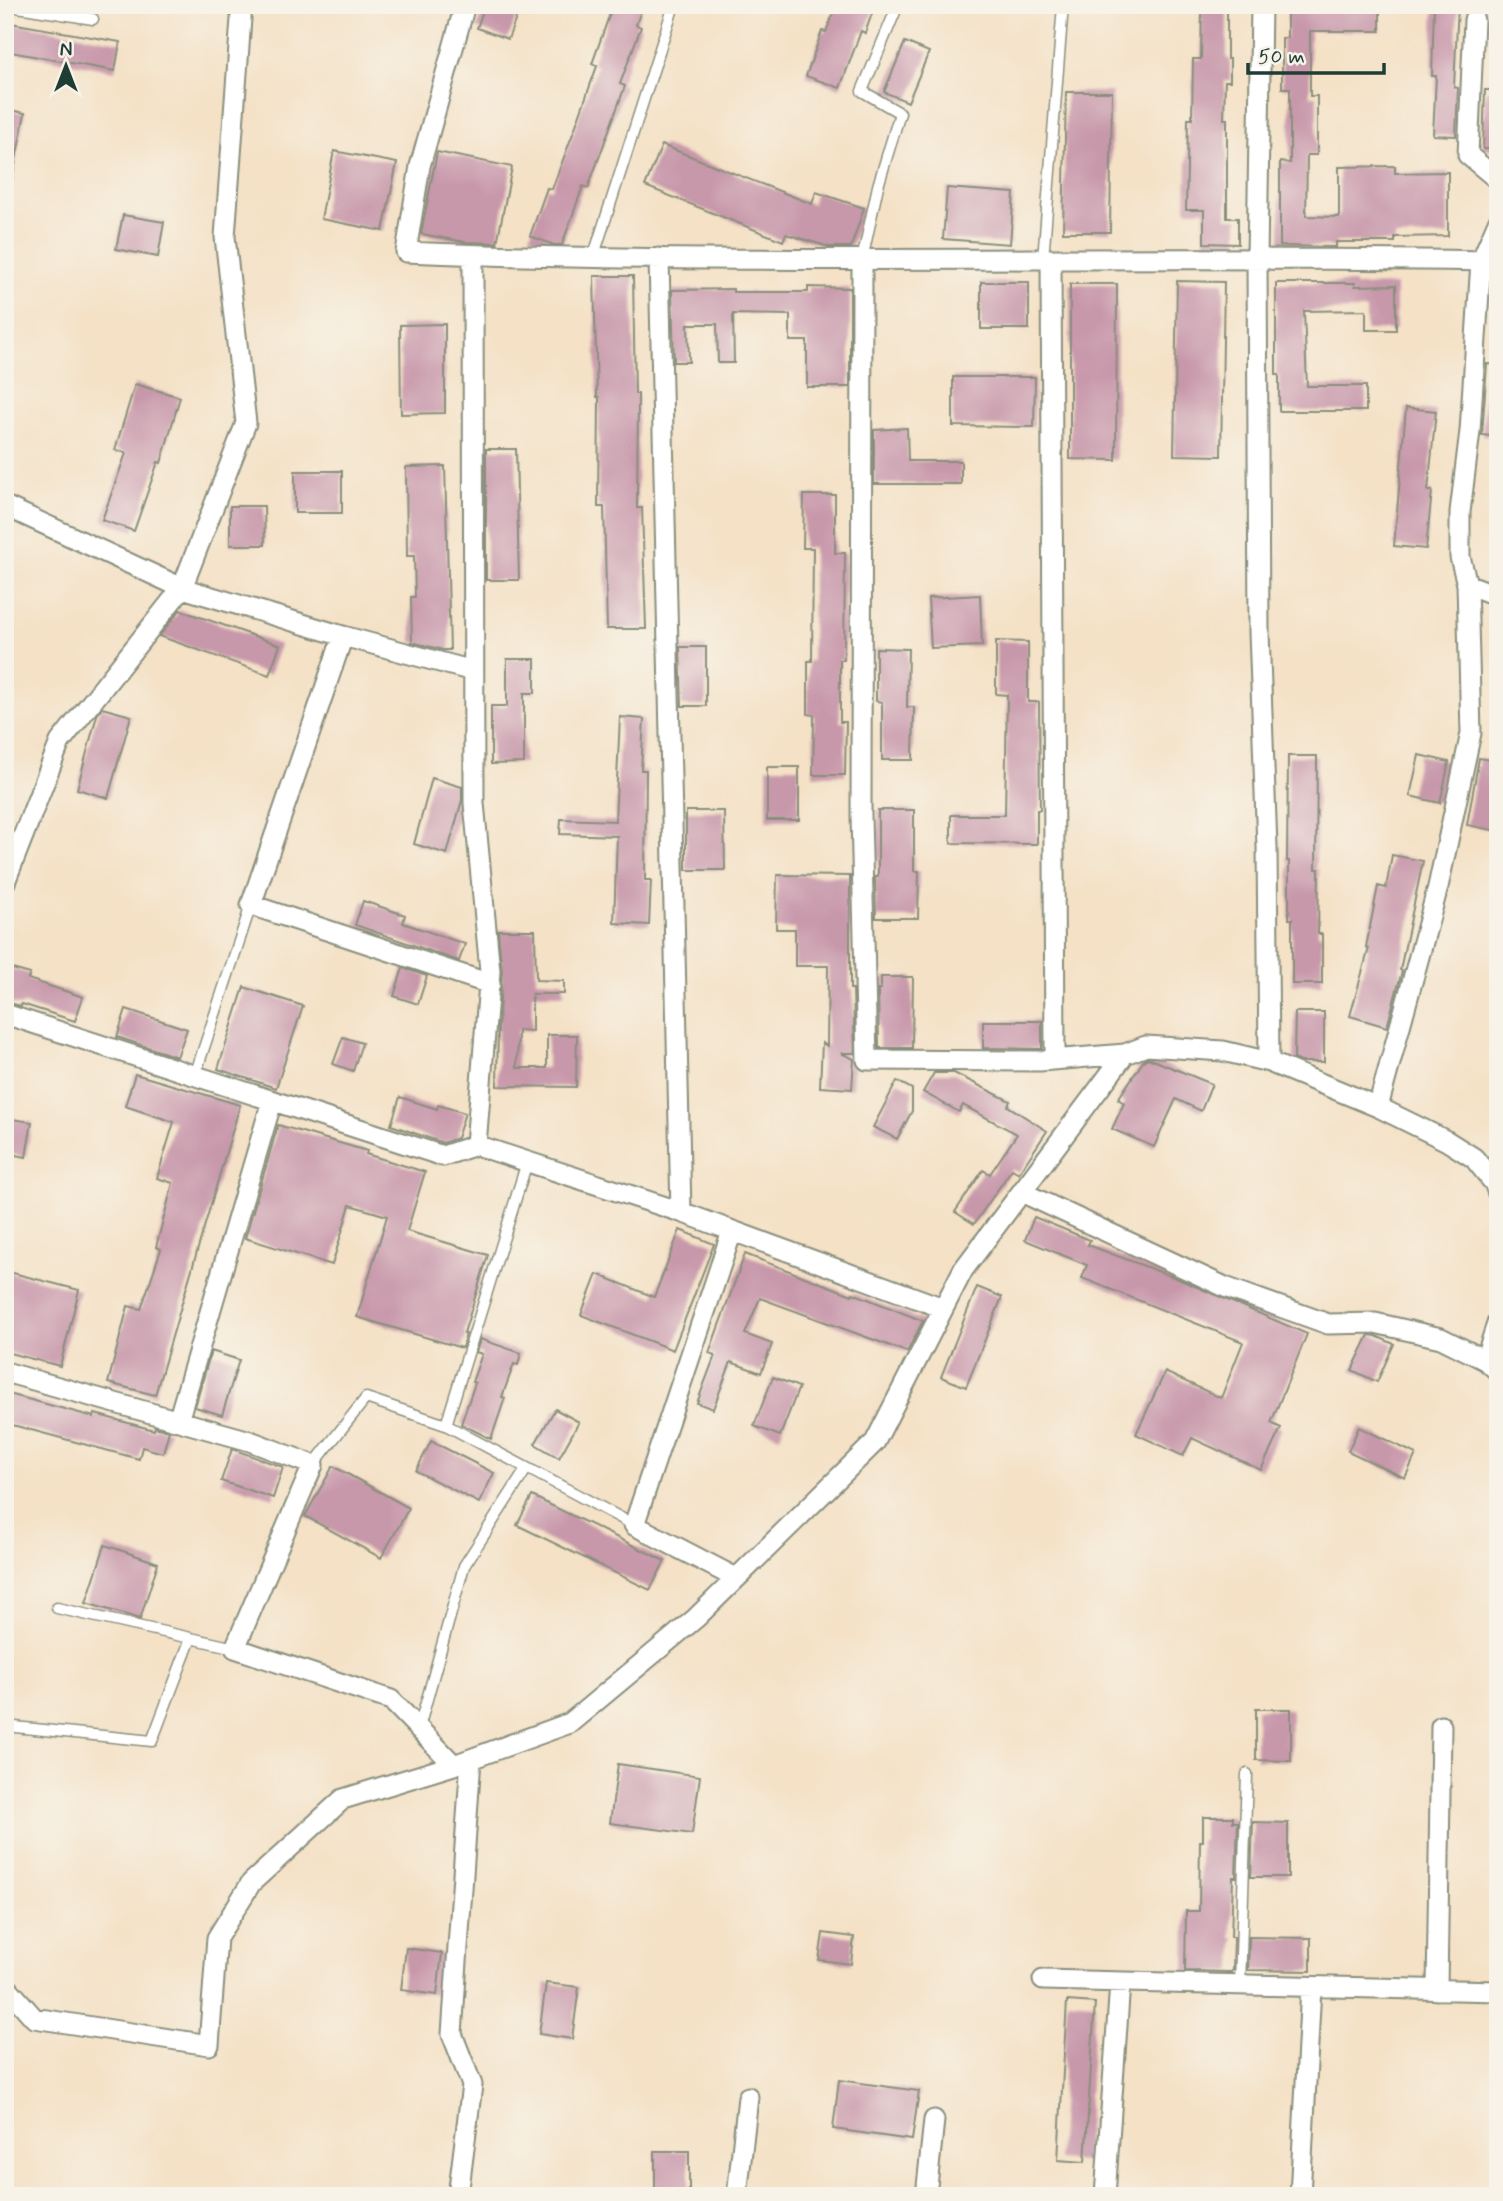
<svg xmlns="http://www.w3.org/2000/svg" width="1503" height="2201" viewBox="0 0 1503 2201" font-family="Mynerve,sans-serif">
<rect width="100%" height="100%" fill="#f7f3e8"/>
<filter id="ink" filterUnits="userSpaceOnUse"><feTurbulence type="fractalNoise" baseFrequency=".0143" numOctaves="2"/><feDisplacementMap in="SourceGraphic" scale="14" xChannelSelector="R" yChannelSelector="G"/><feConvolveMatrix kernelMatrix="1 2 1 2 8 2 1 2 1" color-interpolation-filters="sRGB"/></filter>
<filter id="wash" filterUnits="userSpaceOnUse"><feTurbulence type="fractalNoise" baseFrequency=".00686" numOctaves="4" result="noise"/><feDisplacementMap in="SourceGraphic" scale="28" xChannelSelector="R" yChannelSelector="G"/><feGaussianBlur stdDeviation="1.57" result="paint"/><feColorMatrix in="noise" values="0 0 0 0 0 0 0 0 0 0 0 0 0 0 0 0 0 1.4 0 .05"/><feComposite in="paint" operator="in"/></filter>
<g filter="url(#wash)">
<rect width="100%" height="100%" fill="#f4e1c6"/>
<g id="blocks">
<path fill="#c797aa" d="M485,5H521L508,39L477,28Z
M613,5H643L636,25L641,27L620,84L625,86L588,188L583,186L562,245H554L530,236L547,188L552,189L575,128L597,66L592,64Z
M836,5H875L865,33L861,31L840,88L806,76L822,31L826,32Z
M1202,5H1227V59H1230V81H1225L1224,119H1227V218H1238V244L1204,243V210H1186L1188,119H1192L1193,59H1201Z
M1287,5H1380V31H1310V96H1317V155H1307L1306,216L1339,217V167L1395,166V173L1448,172V236L1395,237V242H1336V247L1280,246V162L1290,163V88H1282V38H1287Z
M1434,5H1458L1454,87L1458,88L1456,136L1433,135L1436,76H1432Z
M5,22L120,42L115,71L5,51Z
M905,42L929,52L908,102L884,92Z
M1485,90H1498V149H1483Z
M1066,92H1112L1110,232H1063Z
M5,109L25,113L12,180H5Z
M662,145L812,204L816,192L864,208L851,247H829L786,234L783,241L645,186Z
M334,151L397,163L383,231L321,219Z
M437,152L512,167L497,243L465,242L421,234Z
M947,188L1014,193L1010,244L943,239Z
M123,215L164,222L158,257L116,249Z
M594,276H633L635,394H638L637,508H642L646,629H607L604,507H598L599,397H597Z
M1177,281L1224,282L1221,456L1174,455Z
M981,282H1029V329H981Z
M1276,283H1355V286L1396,285V330H1366V310L1304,311L1307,386H1366V411H1279V375H1276Z
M1070,284H1117L1116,460L1070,459Z
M808,287L850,288V387H807V341H790V315L733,314L734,363H718L717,324H688L689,362H674L672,290L733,289V292H808Z
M445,324V413L401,414L400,325Z
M1487,364L1498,365V437L1482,435Z
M953,377H1035L1034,427L953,426Z
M135,384L180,397L161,463L158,462L134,531L102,520L126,453L115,450Z
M1406,408L1436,411L1428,491H1432L1426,549L1394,546Z
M907,428L908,461H961V484H874V430Z
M486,449H516L519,580H486Z
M445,466L450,650H443L412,642L411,597H415L414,556H407L406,467Z
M295,471H342V513H295Z
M804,495H835V553H845L844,660H840V722H846L845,775H813L814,715L808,714V661H812L813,548H803Z
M230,506H264L265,545H230Z
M980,595L982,646L931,648L928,598Z
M180,610L280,645L269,675L159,636Z
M996,641L1028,642V702H1039L1040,810H1037V844L951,843V815H1005L1007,695L996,694Z
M680,647H706V706H682Z
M876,648L908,649L907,707H914L913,760H882V702L876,701Z
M507,659H535V693H524V763L491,764V706H507Z
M102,708L131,716L108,798L77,789L97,715Z
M620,717L644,719L641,770H646L645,880H651L649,925L614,923L617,836L560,834L561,819L615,821Z
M1419,755L1449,762L1440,803L1410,796Z
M1288,756H1317L1316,869H1319L1318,934H1322V984H1292V919H1289V861H1287Z
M1479,758L1498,761V831L1467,825Z
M767,767H799V820H767Z
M432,778L462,787V800L447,854L414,844Z
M878,810H914V871H919L918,918H876L875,877H878Z
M686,811H724L725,870H686Z
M1392,855L1423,861L1400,970L1402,971L1387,1027L1350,1016L1369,948L1366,947L1378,886L1386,888Z
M777,875L850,876V989H853L855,1053H841L854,1059L852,1089L820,1087L822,1043L827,1046L828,966H795V929H776Z
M363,901L405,915L403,923L465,944L459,961L355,925Z
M498,930H535L536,980L564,981V994H532V1031L518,1030L517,1068H547V1035H577L576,1087L497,1086L498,1027L502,972Z
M5,967L30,974L28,979L83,997L75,1021L22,1004L21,1006L5,1002Z
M403,968L427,976L418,1004L394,996Z
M881,977H913L912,1048H879L878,989H881Z
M244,987L303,1006L276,1088L218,1069Z
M126,1009L187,1029L177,1057L117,1037Z
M1295,1012H1324V1062H1301L1294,1059Z
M983,1021H1042V1049L983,1048Z
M343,1037L362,1043L353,1071L333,1064Z
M1148,1058L1212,1084L1201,1111L1176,1099L1154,1147L1112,1129L1124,1103L1118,1099L1144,1060Z
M934,1073H954L1010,1101L1008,1106L1047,1131L1019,1173L1012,1169L974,1224L955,1212L983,1170L990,1174L1017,1134L963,1105L959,1112L923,1092Z
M135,1074L240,1105L155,1395L108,1383L128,1306L141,1309L161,1249L156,1247L173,1183L157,1178L174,1122L125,1106Z
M897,1081L912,1089V1111L897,1139L873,1127Z
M400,1097L437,1109L438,1105L465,1113L457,1138L443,1143L391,1125Z
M5,1118L32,1122L26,1157L5,1153Z
M278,1125L367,1151L366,1154L425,1172L407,1231L488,1255L464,1333L466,1334L462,1348L357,1317L387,1216L350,1205L332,1265L245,1238Z
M1034,1217L1090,1240L1088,1245L1176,1278L1307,1334L1271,1423L1281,1428L1261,1470L1192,1438L1183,1456L1136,1434L1165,1372L1221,1398L1243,1342L1082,1278L1087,1265L1025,1240Z
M680,1230L714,1244L673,1350L581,1315L597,1274L654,1297Z
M745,1254L852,1295L853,1293L923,1321L907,1352L760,1298L745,1334L772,1344L761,1373L731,1362L713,1409L697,1403L715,1355L709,1353Z
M5,1271L79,1290L60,1366L5,1352Z
M977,1287L1002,1297L966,1387L941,1377Z
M1369,1335L1376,1336L1394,1344L1377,1382L1352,1370Z
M480,1339L521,1353L518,1365L514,1364L502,1397L505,1398L491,1439L461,1424L475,1383L472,1382L482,1354L476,1352Z
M211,1351L239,1360L222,1415L195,1407Z
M773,1377L799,1387L780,1436L754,1426Z
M5,1393L94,1417L95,1414L154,1430L155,1427L169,1431L163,1453L142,1447L139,1459L5,1423Z
M555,1409L579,1422L559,1458L535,1444Z
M1359,1427L1416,1454L1405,1478L1348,1451Z
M431,1441L494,1473L479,1503L416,1471Z
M232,1449L283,1467L273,1498L221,1481Z
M333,1466L409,1508L381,1558L305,1516Z
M532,1496L665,1561L650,1590L517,1525Z
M105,1545L158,1563L140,1619L86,1603Z
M1256,1709H1291V1761L1256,1760Z
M618,1764L700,1776L692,1834L610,1823Z
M1203,1817H1233V1822H1238L1236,1877H1233L1231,1937H1234L1233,1970L1231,1972L1185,1971L1186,1911H1199L1200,1841H1203Z
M1253,1822L1288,1823V1877H1251Z
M823,1933L854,1937L851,1964L819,1960Z
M1249,1937L1311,1938V1971L1248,1970Z
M406,1948L442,1953L437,1995L401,1990Z
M546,1983L579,1987L572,2039L539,2034Z
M1067,2001L1095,2003L1085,2162L1058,2160Z
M839,2080L919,2091L912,2140L833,2129Z
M655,2151H689V2196H655Z"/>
</g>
</g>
<g filter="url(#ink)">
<use href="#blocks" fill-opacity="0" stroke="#8a8f7d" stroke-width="2"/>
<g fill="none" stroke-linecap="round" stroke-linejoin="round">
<defs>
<path id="service" d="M5,5L93,19
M593,258L674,5
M862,260L878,186L900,113L862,91L898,5
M1043,260L1063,5
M195,1075L251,905
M527,1162L446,1425L634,1525
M313,1465L366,1398L446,1425
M57,1608L235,1648
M5,1726L152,1741L191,1638
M419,1728L464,1566L527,1468
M1240,1985L1247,1774"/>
<path id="minor" d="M465,5L420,166L406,252C507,257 607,258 708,259C971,261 1235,256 1498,261
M1261,5L1257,259L1259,632L1267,847L1269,1062
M1474,20L1468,155L1498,180
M473,256L474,803L490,971L476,1145
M659,258L681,1212
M862,260L861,815L867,1060L1040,1061L1125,1054
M1051,260L1055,1058
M5,506L182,588L343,636L473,671
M1467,584L1498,596
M343,636L251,905L490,984
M5,882L60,742L182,588L246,423L225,237L242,5
M5,1014L443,1156L476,1145L681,1212L943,1308
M1378,1107L1438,887L1471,733L1467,584L1460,557V512L1470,431L1481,261L1498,222
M1023,1190L1032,1197L1225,1287L1328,1324L1375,1323L1441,1338L1485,1360L1498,1371
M732,1231L634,1525L736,1578
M1485,1360L1498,1321
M5,1372L250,1441L313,1465L235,1648L391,1700L454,1765
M178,1421L272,1101
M1043,1980L1498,1991
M5,1985L34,2018L209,2045L217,1938L251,1883L343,1799L454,1765L570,1723L696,1618L875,1442L963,1270L1125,1054L1146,1046L1223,1051L1269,1062L1378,1107L1447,1141L1474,1158L1494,1183L1498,1193
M1437,1990L1441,1726
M458,2196L472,2085L452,2034L471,1759
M737,2196L748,2097
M926,2196L934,2120
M1105,2196L1120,1983
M1300,2196L1311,1987"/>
</defs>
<use href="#service" stroke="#8a8f7d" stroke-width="13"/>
<use href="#minor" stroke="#8a8f7d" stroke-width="23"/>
<use href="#service" stroke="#fff" stroke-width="10"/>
<use href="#minor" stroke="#fff" stroke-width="19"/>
</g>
</g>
<rect width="1503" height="2201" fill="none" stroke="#f7f3e8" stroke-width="28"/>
<g transform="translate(66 66)" stroke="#f7f3e8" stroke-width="5" paint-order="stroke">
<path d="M0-5L12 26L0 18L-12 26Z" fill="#1f3d34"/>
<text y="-10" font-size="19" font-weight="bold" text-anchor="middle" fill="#1f3d34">N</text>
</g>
<path d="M1248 63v10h136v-10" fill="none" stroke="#1f3d34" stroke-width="3.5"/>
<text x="1258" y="63" font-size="21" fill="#1f3d34" stroke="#f7f3e8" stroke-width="5" paint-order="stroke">50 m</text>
</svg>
